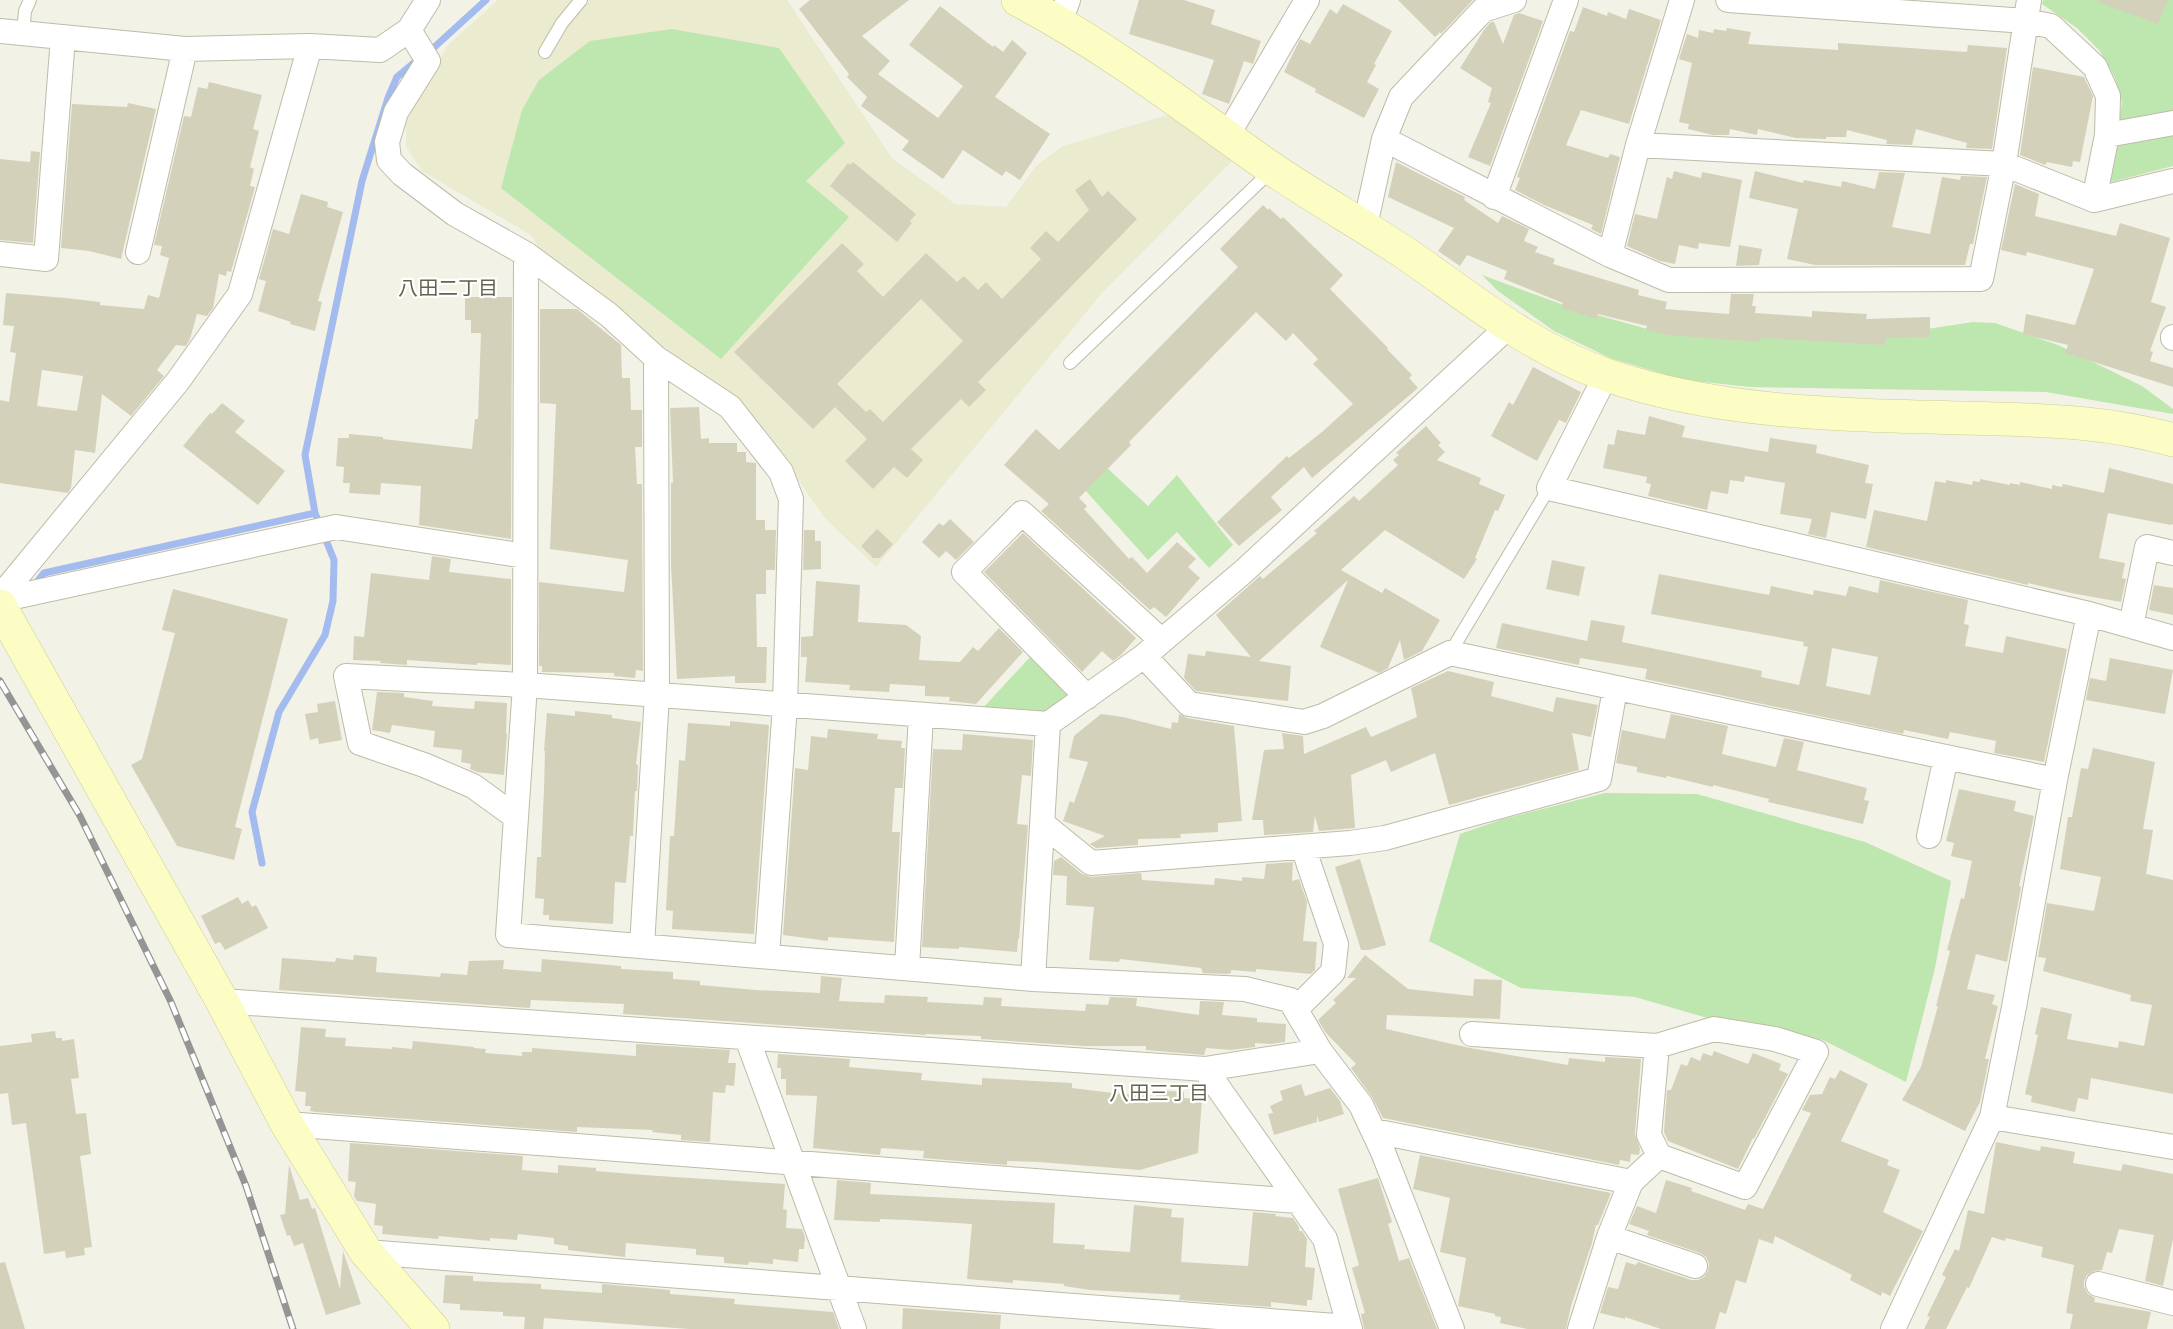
<svg xmlns="http://www.w3.org/2000/svg" width="2173" height="1329" viewBox="0 0 2173 1329" font-family="'Open Sans','Noto Sans JP',sans-serif">
<rect width="100%" height="100%" fill="#f2f2e6"/>
<path fill="#ebebd0" d="M498,0H787L892,158L955,204L1006,207L1035,167L1063,146L1171,114L1238,155L1102,293L876,567L825,518L796,477L729,397L545,257L531,235L422,171L406,146V122L447,46Z"/>
<path fill="#bee6af" d="M2043,0H2173V166L2107,183L2122,103L2115,78L2099,50L2077,28L2042,4Z
M672,29L779,48L845,143L806,181L849,217L721,359L501,188L522,110L539,80L590,41Z
M1482,275L1572,308L1651,330L1881,336L1973,322L1995,323L2058,345L2142,386L2173,409V414L2046,392L1751,387L1684,380L1610,358L1554,331L1498,291Z
M1105,466L1148,506L1177,475L1233,545L1209,568L1177,532L1148,560L1085,490Z
M1031,656L1069,689L1068,699L1051,714L982,709Z
M1605,793L1697,794L1865,842L1951,881L1935,968L1906,1082L1823,1040L1711,1019L1635,997L1521,988L1429,941L1460,834L1503,819Z"/>
<g fill="none" stroke-linecap="round" stroke-linejoin="round">
<path stroke="#a3bbee" stroke-width="7" d="M429,52L486,0
M34,586L44,573L315,513
M262,863L252,812L279,712L325,635L333,601L334,560L315,513L305,455L362,181L388,98L397,77L415,62"/>
</g>
<path fill="#d4d1bb" fill-rule="evenodd" d="M810,0H909L862,36L890,61L878,74L938,118L963,86L909,45L940,6L993,47L994,45L1003,52L1012,40L1027,53L995,97L1050,134L1020,180L1006,171L1002,176L963,150L943,179L902,150L909,141L861,106L867,97L847,77L849,74L799,9Z
M1139,0H1184L1215,10L1211,24L1261,41L1253,64L1244,61L1229,104L1202,94L1214,60L1129,34Z
M1398,0H1473L1441,34L1440,32L1435,37Z
M2098,0H2168L2158,24L2098,2Z
M1343,4L1392,31L1374,64L1376,65L1367,82L1379,89L1364,118L1315,92L1316,89L1284,72L1300,39L1310,44L1330,9L1337,14Z
M1583,7L1607,16L1608,12L1626,19L1629,9L1661,20L1629,124L1581,110L1566,145L1608,158L1610,154L1620,157L1601,234L1591,229L1593,225L1544,205L1515,190L1520,178L1517,177L1570,31L1574,32Z
M1519,13L1543,21L1490,166L1468,157L1491,103L1488,102L1492,88L1460,68L1484,30L1491,22H1494L1503,44L1514,15Z
M1727,28L1751,32L1748,44L1838,50V43L1967,52L1968,45L2007,48L1992,149L1966,148L1967,143L1916,129L1912,145L1886,144L1887,140L1847,130L1846,137H1826V139L1796,138L1758,129L1757,135L1730,129L1729,135H1713L1688,129L1689,124L1679,122L1692,63L1679,59L1687,34L1698,38L1699,30L1713,33L1714,29L1726,31Z
M2033,67L2084,77L2093,96L2080,162L2073,161L2072,167L2047,162L2045,165L2020,155Z
M209,82L262,95L253,129L259,131L250,167L254,169L250,186L255,187L231,272L227,271L226,276L219,274L213,308L207,316L197,314L190,339L186,346L176,345L157,370L164,376L131,416L102,394L95,453L75,450L71,488L68,493L0,483V400L9,402L16,353L10,352L14,326L3,325L6,293L66,298L100,302V305L144,309L148,295L159,298L169,258L160,255L162,246L154,245L184,116L191,117L198,87L207,89ZM42,370L83,376L77,411L37,406Z
M128,103L156,109L121,259L89,251L61,248L72,104L127,107Z
M31,151L40,152L33,243L0,240V159L30,162Z
M853,162L916,214L910,221L912,223L897,242L830,186L848,163L850,165Z
M1396,162L1465,197L1464,200L1498,223L1502,216L1529,229L1524,241L1538,247L1535,252L1555,259L1553,264L1639,290L1638,295L1667,302L1665,309L1729,314L1731,294H1754L1752,306H1756L1755,313L1812,317V311L1867,314L1866,319L1930,317V337L1886,338L1885,345L1760,338L1759,342L1667,335L1646,330L1647,326L1598,314L1597,319L1561,308L1563,303L1504,279L1507,271L1467,255L1460,266L1438,251L1454,228L1388,197Z
M1674,171L1701,178L1702,172L1742,180L1730,247L1699,243L1698,249L1679,245L1675,264L1660,261L1627,246L1635,214L1657,219L1667,177L1672,179Z
M1755,171L1803,183L1804,180L1841,187L1842,181L1875,189L1879,172L1905,173L1892,227L1930,234L1942,177L1960,180L1961,176L1987,177L1973,244H1970L1965,265H1815L1787,259L1798,209L1749,198Z
M1090,179L1102,197L1108,191L1137,219L978,382L986,390L969,407L961,399L911,449L923,460L907,478L894,467L873,489L845,461L867,439L835,407L813,429L734,352L842,243L864,264L857,271L883,297L926,253L957,282L964,276L978,290L986,282L1002,299L1041,259L1030,248L1046,231L1058,242L1089,210L1075,190ZM921,299L963,341L883,422L870,409L866,412L837,384Z
M2015,184L2039,194L2035,216L2116,236L2120,223L2170,238L2151,302L2166,307L2150,351L2153,352L2150,361L2173,368V387L2065,353L2068,345L2023,334L2026,314L2075,325L2094,269L2027,252L2026,256L2001,250Z
M301,194L328,202L327,207L343,212L318,301L322,302L315,331L290,324L291,322L258,311L266,281L259,279L273,229L289,234Z
M1263,205L1268,210L1269,208L1281,219L1283,217L1343,275L1330,289L1388,348L1387,349L1412,375L1409,378L1418,388L1312,478L1304,467L1271,497L1282,510L1239,546L1217,522L1287,456L1289,458L1322,432L1353,404L1313,364L1318,359L1293,333L1286,341L1256,312L1129,442L1131,445L1079,498L1087,506L1084,509L1129,559L1132,557L1147,573L1177,542L1196,559L1188,567L1200,578L1166,617L1154,607L1150,610L1041,511L1049,504L1004,465L1036,429L1059,450L1238,267L1220,249Z
M1739,245L1762,249L1759,265L1736,266Z
M465,297H512L511,539L419,525L421,486L381,483L380,495L349,493L350,483H343L344,467L336,466L338,438H349V434L383,437V439L472,449L475,419H478L481,333H471V320H465Z
M540,309H577L621,345L622,378H630L631,410H642V447H635L637,484H642L643,671L636,670L635,678L614,676V673L542,672V666H539V582L624,592L628,560L550,549L556,404L540,403Z
M1533,367L1581,392L1566,423L1559,420L1537,461L1491,436L1509,402L1513,405Z
M222,403L245,421L235,432L285,471L258,505L183,446L210,413L212,414Z
M699,407L701,439L709,438V443H737V452H746V462L756,463V520H765V530H776L775,570H766V594H756L757,647H767L766,683H735V676L677,679L671,564V483H673L670,408Z
M1649,416L1685,426L1682,437L1768,452L1770,438L1817,445L1816,453L1869,465L1865,483L1873,484L1866,519L1831,512L1826,538L1808,534L1812,519L1780,514L1785,483L1745,476L1744,482L1730,480L1728,494L1711,491L1707,510L1648,496L1651,484L1646,483L1647,477L1603,468L1608,444L1614,445L1617,430L1645,435Z
M1426,426L1441,443L1438,445L1445,452L1437,460L1481,478L1479,484L1505,495L1498,511L1495,510L1475,558L1477,559L1464,579L1385,530L1341,570L1382,593L1385,588L1440,620L1422,651L1404,660L1400,640L1388,668L1379,673L1320,647L1348,580L1259,661L1291,666L1288,701L1196,691L1184,678L1188,654L1205,656L1206,651L1251,657L1216,615L1260,576L1263,579L1317,533L1314,531L1354,496L1359,501L1398,465L1393,460L1399,455L1396,453Z
M2109,468L2173,484V524L2171,525L2108,513L2099,558L2125,563L2122,578L2126,579L2121,602L2076,594L2028,583V585L1866,547L1874,510L1927,521L1935,481L1946,483V480L1972,485L1973,481L1980,482V479L2010,485V483L2020,485V482L2052,489V485L2062,487L2063,484L2104,493Z
M950,519L974,542L956,560L946,551L939,558L922,542L939,523L943,526Z
M877,529L893,544L880,558H873L861,546Z
M804,530H815V541H821V569L803,570Z
M1023,533L1136,638L1121,655L1113,661L1102,651L1082,672L984,572Z
M432,556L451,559L449,572L511,579V665L477,663V665L407,660V665L380,663L381,661L353,660L354,636L364,637L371,573L429,580Z
M1552,560L1585,567L1579,596L1546,589Z
M1659,574L1769,595L1771,586L1813,595L1814,590L1846,596L1849,586L1878,593L1880,580L1968,600L1964,624L1969,625L1965,646L2003,653L2006,636L2067,649L2044,762L1994,753L1996,741L1950,732L1948,739L1904,730L1903,734L1645,679L1647,669L1580,658L1579,665L1496,648L1502,623L1587,641L1591,620L1625,626L1622,642L1762,671L1761,677L1799,685L1808,647L1803,646L1804,642L1651,614ZM1832,648L1878,657L1870,695L1826,686Z
M816,581L860,585L858,622L906,625L921,636L919,660L960,662L973,647L978,651L999,628L1023,652L976,704L949,701L950,697L925,696V686L890,684L889,692L849,690L850,685L805,682L807,657H801V637L813,636Z
M2154,585L2173,588V615L2149,610Z
M173,589L288,619L235,827L242,829L234,860L177,846L131,765L142,759L175,633L162,630Z
M2110,658L2173,670L2165,714L2086,700L2090,678L2106,681Z
M1448,671L1494,682L1491,696L1553,712L1556,697L1598,705L1591,737L1572,733L1579,770L1449,805L1435,753L1391,772L1386,760L1351,775L1355,828L1319,831L1315,816L1313,832L1264,835L1263,820H1252L1264,750L1284,749L1282,733L1303,736L1304,754L1366,727L1371,737L1417,717L1411,688Z
M377,692L404,693V697L433,701L432,706L474,709L475,701L507,703L506,734H507L504,775L477,772L470,769L471,764L461,762L462,750L433,747L435,731L392,725L390,733L372,730Z
M335,701L342,740L319,744L318,738L310,740L305,714L318,712L317,704Z
M575,711L612,715V718L641,722L636,764L638,765L637,791H635L633,836H630L626,883L615,882L613,924L549,920V915H543L544,899L535,898L537,857H541L544,789L545,751H544L547,713L575,716Z
M1101,714L1123,717L1171,729L1172,722L1178,723L1179,714L1187,718L1234,726L1242,821L1218,823V832L1180,834L1181,838L1138,839V845L1096,848L1090,844L1105,836L1063,821L1070,801L1074,803L1088,762L1069,758L1074,736Z
M1671,714L1728,726L1722,754L1776,767L1784,738L1804,742L1797,770L1867,788L1864,800L1869,801L1863,824L1768,802L1769,799L1713,785V787L1667,776L1666,778L1637,772V767L1616,763L1622,730L1665,739Z
M730,721L769,725L754,934L672,929L673,911L666,910L670,836H674L679,760L685,761L688,723L730,726Z
M828,729L878,734L877,739L902,741L901,748H905L903,788H895L892,832H900L894,942L828,937V941L783,935L795,768L808,770L811,736L827,738Z
M963,734L1033,740L1031,776L1022,775L1017,824L1028,825L1019,939H1018L1017,952L959,947V949L922,947L933,749L962,750Z
M2093,748L2155,762L2143,829L2153,830L2146,874L2173,880V1094L2091,1078L2088,1100L2078,1098L2075,1112L2031,1102L2032,1096L2025,1094L2038,1035L2035,1034L2041,1007L2072,1014L2067,1039L2118,1048L2119,1041L2144,1046L2152,1005L2130,1001L2131,995L2043,971L2046,958L2038,957L2047,903L2094,911L2101,877L2060,869L2068,817H2072L2081,768L2088,769Z
M1959,789L2016,801L2014,811L2034,816L2019,886L2021,887L2019,898L2007,962L1976,954L1967,989L1995,995L1992,1004L1998,1006L1985,1059H1989L1980,1102L1965,1131L1902,1100L1921,1067L1938,1006H1936L1950,951L1947,950L1961,898L1964,899L1972,861L1951,856L1954,843L1946,841Z
M1061,857L1082,874L1091,877L1141,873L1142,880L1214,885L1215,878L1242,881V877L1264,879L1266,864L1293,862L1292,881L1299,879L1307,902L1303,941L1317,942L1315,970L1311,974L1256,969V972L1231,970V973L1227,974L1203,973L1201,968L1120,959L1119,962L1089,960L1094,907L1066,905L1067,876L1053,875L1054,861Z
M1360,859L1386,945L1369,950H1361L1335,867Z
M238,897L242,904L248,900L252,907L256,905L268,928L225,950L220,942L215,944L201,916Z
M354,955L377,957L376,972L440,977L441,973L467,975L469,961L504,960L503,969L541,972L542,959L621,966V969L673,972V979L700,981V985L756,990L820,993L821,976L842,978L839,1001L884,1003L885,995L928,997L927,1002L983,1005L984,997L1002,998L1001,1006L1085,1011L1086,1004L1108,1005L1110,997L1137,998L1136,1006L1199,1015L1200,1001L1224,1002L1222,1015L1257,1018V1022L1286,1024L1285,1042L1271,1044L1255,1043V1047L1231,1050L1206,1048L1204,1055L1146,1050V1046H1084L981,1039V1036L926,1034V1035L623,1014L624,1004L531,1000L530,1008L279,990L282,958L335,962L336,958L353,960Z
M1365,955L1408,989L1473,996L1474,979L1502,980L1500,1019L1387,1015L1386,1029L1470,1048L1568,1065L1569,1058L1605,1062V1057L1641,1059L1635,1134L1640,1149L1639,1155L1631,1154L1630,1162L1620,1160L1619,1165L1383,1118L1372,1097L1351,1068L1356,1064L1326,1033L1318,1020L1336,1003L1333,1000L1356,978H1347Z
M301,1027L326,1029L325,1037L346,1038L345,1046L392,1049V1047L412,1049L413,1041L474,1047V1048L486,1049L485,1053L522,1056V1052H532V1048L636,1056V1044L730,1050L728,1063H736L734,1086L726,1085L725,1093L713,1092L710,1142L681,1140V1135L652,1132L653,1130L577,1127V1132L316,1112L310,1111L311,1106H305L306,1092L295,1091Z
M55,1031L56,1038H62V1041L74,1039L79,1078L71,1079L76,1114L86,1113L91,1154L80,1156L92,1247L84,1248L85,1255L66,1258L65,1251L44,1254L26,1123L12,1125L8,1093L0,1094V1046L32,1042L31,1034Z
M1714,1051L1748,1064L1753,1053L1781,1064L1779,1070L1788,1074L1754,1139L1753,1138L1738,1169L1668,1141L1664,1132L1667,1090H1671L1681,1064L1687,1066L1691,1057L1700,1061L1703,1053L1712,1056Z
M778,1054L850,1059L849,1067L922,1073L921,1080L982,1085V1078L1072,1083V1088L1113,1093L1156,1096V1090L1184,1092V1098L1202,1099L1198,1153L1140,1170L1038,1162L1007,1161V1165L923,1158L924,1151L881,1148L880,1155L813,1148L817,1096L786,1095V1079H781V1068H777Z
M1840,1070L1868,1084L1841,1141L1889,1160L1887,1165L1900,1170L1883,1212L1923,1231L1890,1296L1882,1292L1881,1296L1850,1280L1852,1275L1775,1236L1773,1244L1759,1239L1746,1283L1736,1280L1726,1314L1720,1312L1715,1329H1661L1625,1317V1319L1600,1313L1608,1287L1618,1289L1626,1262L1636,1265L1638,1262L1691,1280H1698L1704,1277L1708,1271L1709,1263L1706,1257L1700,1253L1647,1235L1649,1231L1629,1224L1637,1206L1656,1213L1666,1180L1692,1188L1691,1191L1745,1210L1748,1204L1763,1209L1811,1113L1802,1110L1810,1095L1822,1094L1830,1077L1835,1079Z
M1301,1084L1305,1096L1330,1088L1340,1101L1344,1114L1319,1122L1317,1115V1122L1274,1135L1268,1114L1273,1113L1270,1106L1283,1100L1280,1091Z
M1996,1142L2040,1151L2041,1146L2075,1152L2073,1163L2121,1171L2123,1164L2173,1174V1239L2163,1286L2145,1281L2154,1235L2119,1229L2112,1253L2107,1252L2102,1270L2094,1271L2087,1275L2084,1281V1287L2088,1294L2095,1298L2094,1302L2151,1312L2147,1329H2070L2073,1314L2066,1313L2074,1265L2041,1257L2043,1247L2006,1238L2005,1241L1992,1237L1969,1288L1967,1287L1946,1329H1924L1930,1317L1927,1316L1946,1277L1942,1275L1955,1249L1959,1251L1968,1210L1984,1214Z
M350,1143L523,1156L522,1170L558,1173V1165L596,1168V1171L644,1175L785,1184L783,1209L787,1210L786,1228L802,1229L805,1237L804,1249H799L798,1262L773,1259V1264L749,1262L748,1265L724,1263V1257L696,1255V1249L626,1243L625,1257L568,1250V1246L554,1244V1238L518,1234L517,1240L490,1238V1241L439,1236L438,1239L382,1234L383,1226L374,1225L376,1204L357,1201L354,1196L356,1182L348,1181Z
M1420,1155L1611,1193L1598,1225H1596L1592,1243L1571,1306L1566,1329H1527L1500,1323L1501,1317L1495,1316V1314L1458,1306L1466,1258L1440,1252L1450,1198L1413,1189Z
M289,1165L300,1200L308,1198L312,1209L315,1208L340,1289L343,1251L361,1304L326,1315L303,1243L294,1246L290,1235L287,1236L280,1215L285,1214Z
M1378,1178L1392,1222L1388,1224L1399,1261L1409,1258L1437,1329H1364L1361,1314L1365,1313L1352,1268L1359,1265L1338,1189Z
M837,1180L871,1183L870,1194L1055,1203L1053,1243L1085,1245L1084,1249L1130,1252L1134,1205L1172,1209L1171,1217L1184,1218L1181,1262L1248,1266L1253,1212L1276,1214L1275,1216L1293,1218L1299,1227V1231H1302L1307,1239L1305,1267L1315,1268L1312,1300H1307V1306L1271,1302V1307L1179,1300L1180,1295L1090,1290L1064,1286V1284L1013,1280V1283L967,1279L972,1224L907,1220L880,1219V1222L834,1220Z
M5,1262L25,1329H0V1263Z
M445,1275L473,1276V1281L541,1284V1289L602,1293V1284L670,1290V1294L735,1299L734,1304L833,1312L839,1329H689L544,1318L543,1329H524L525,1317L503,1316V1312L460,1310V1304L443,1303Z
M903,1308L1001,1315L1000,1329H902Z"/>
<g fill="none" stroke-linecap="round" stroke-linejoin="round">
<defs>
<path id="lane" d="M23,33L25,11L30,0
M545,52L562,23L581,0
M1070,363L1272,170
M1450,653L1549,488"/>
<path id="street" d="M1728,0L2026,21L2051,26L2095,67L2108,96L2107,135L2094,200
M1060,22L1068,0
M409,30L428,61L396,112L387,142L389,160L402,174L455,214L526,254L609,315L656,358L730,407L781,472L791,499L785,705L767,956
M0,31L185,49L310,46L380,50L409,30L428,0
M2107,135L2173,123
M1227,136L1307,0
M1384,139L1610,255L1669,280L1981,279L2004,164L2029,0
M1638,145L2004,164L2094,200L2173,181
M1494,197L1566,0
M1365,226L1384,139L1401,97L1483,10L1514,0
M138,252L185,49
M0,254L46,259L63,37
M526,254L525,685L508,935L1033,979L1245,989L1290,1000L1320,1051L1361,1105L1383,1152L1452,1329
M1610,255L1638,145L1682,0
M2173,337V338
M1606,375L1549,488L2089,614L2173,638
M0,597L178,381L240,294L310,46
M0,600L336,527L525,556
M2131,626L2147,547L2173,553
M1144,656L1189,704L1304,722L1323,716L1450,653L2055,780
M1087,697L964,572L1022,513L1161,640
M516,817L473,786L424,765L360,743L346,676L525,685L1048,724L1144,656L1243,572L1510,325
M1043,824L1091,863L1350,843L1385,838L1599,779L1615,689
M1929,836L1946,757
M642,946L657,695L656,358
M907,968L921,715
M1033,979L1048,724
M222,1001L1205,1069L1320,1051
M1296,1009L1333,972L1336,944L1303,847
M1714,1029L1775,1039L1816,1052L1745,1187L1659,1156L1649,1135L1657,1046Z
M1472,1034L1657,1046
M747,1038L854,1329
M1205,1069L1325,1239L1350,1329
M1992,1117L2173,1147
M287,1124L1298,1201
M1374,1131L1631,1182
M1609,1237L1695,1266
M366,1252L1349,1327
M2098,1284L2173,1303
M1580,1329L1609,1237L1631,1182L1659,1156
M1893,1329L1992,1117L2014,1007L2055,780L2089,614"/>
<path id="secondary" d="M1018,0C1106,46 1186,108 1268,166C1313,197 1362,224 1408,255C1470,298 1532,349 1604,374C1716,414 1846,415 1964,418C2034,420 2105,420 2173,440
M0,606L222,1001L287,1124L366,1252L433,1329"/>
</defs>
<use href="#lane" stroke="#bebca8" stroke-width="14"/>
<use href="#street" stroke="#bebca8" stroke-width="26"/>
<use href="#secondary" stroke="#cece94" stroke-width="34"/>
<use href="#lane" stroke="#fff" stroke-width="12"/>
<use href="#street" stroke="#fff" stroke-width="24"/>
<use href="#secondary" stroke="#fbfdc5" stroke-width="33"/>
<defs>
<path id="rail" d="M0,681L80,816L171,1002L246,1186L293,1329"/>
</defs>
<use href="#rail" stroke="#959595" stroke-width="7"/>
<use href="#rail" stroke="#fff" stroke-width="4.5" stroke-dasharray="14" stroke-linecap="butt"/>
</g>
<g text-anchor="middle" dominant-baseline="central" stroke-width="4.5" stroke-linejoin="round" paint-order="stroke">
<g font-size="20" fill="#67644d" stroke="#fff">
<text x="448" y="287">八田二丁目</text>
<text x="1159" y="1092">八田三丁目</text>
</g>
</g>
</svg>
